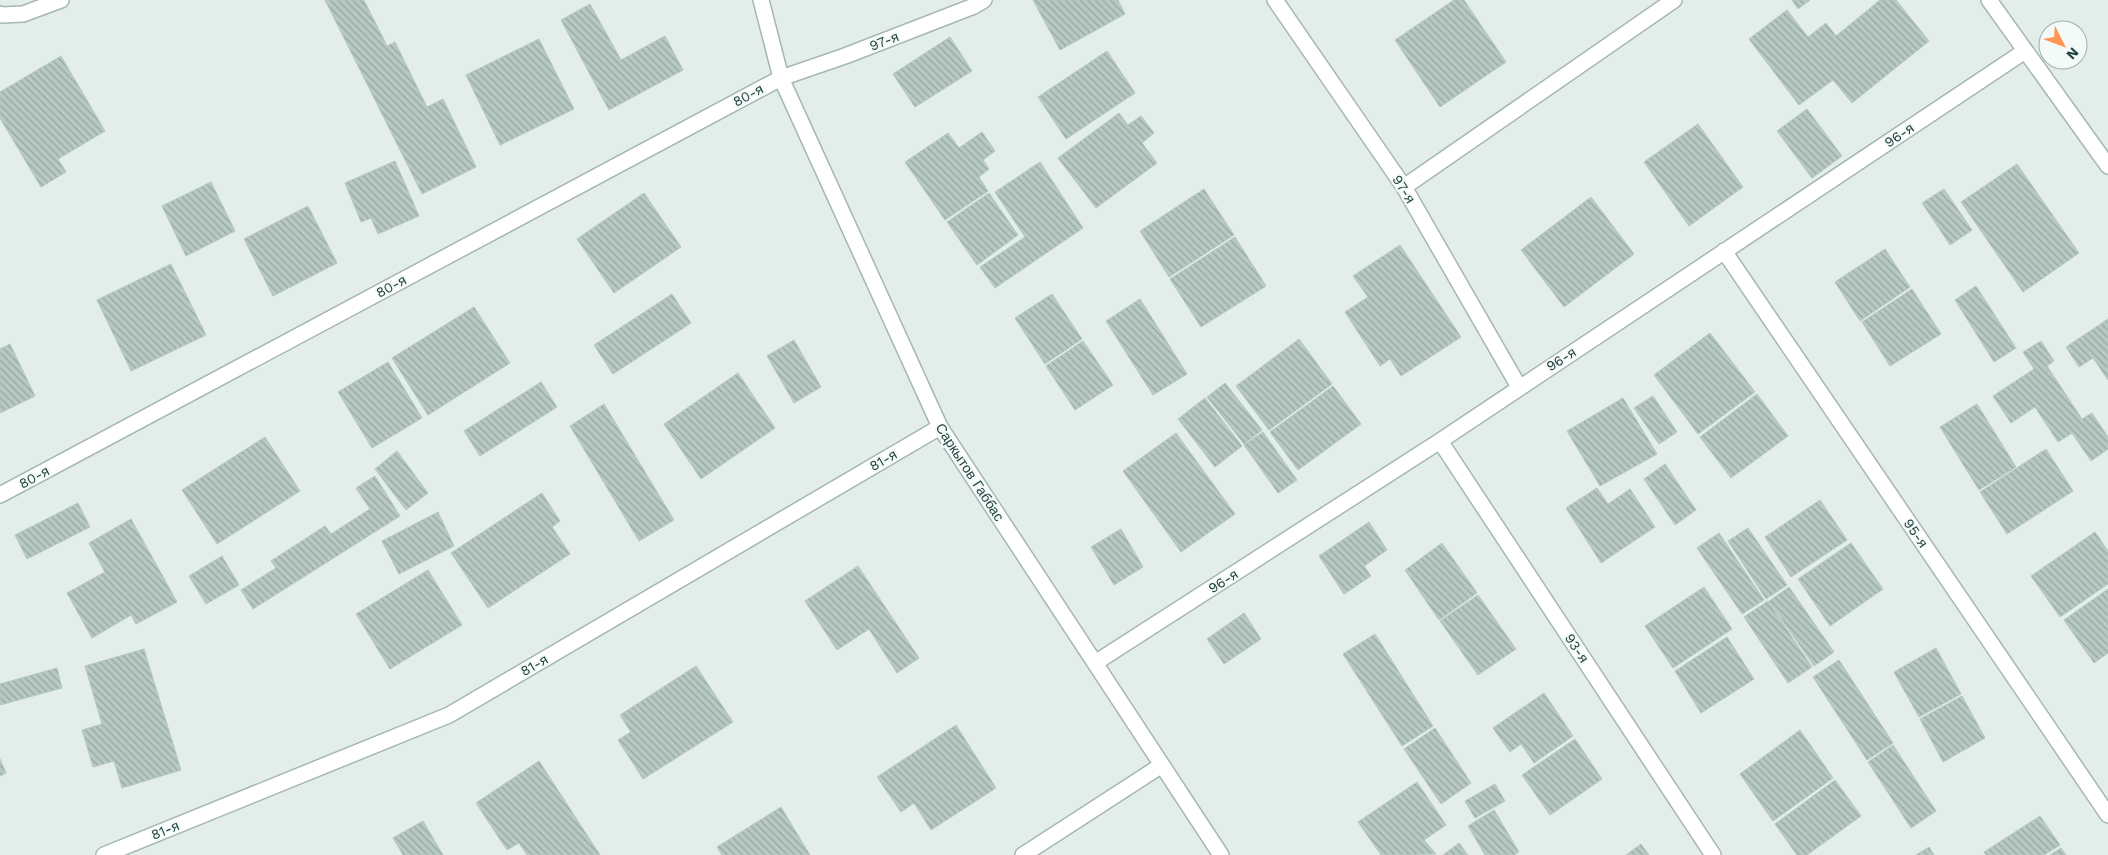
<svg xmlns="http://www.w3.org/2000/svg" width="2108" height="855" viewBox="0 0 2108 855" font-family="'Work Sans',sans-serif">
<defs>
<pattern id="building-back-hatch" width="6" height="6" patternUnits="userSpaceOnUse" patternTransform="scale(1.25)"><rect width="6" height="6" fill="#b8c9c4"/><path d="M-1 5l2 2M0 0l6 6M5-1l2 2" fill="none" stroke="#95a5a1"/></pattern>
</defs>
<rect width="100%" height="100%" fill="#e3eeeb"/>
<path fill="url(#building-back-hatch)" stroke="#b4c8c3" d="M325,0H364L387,46L395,42L427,107L443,99L476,167L422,194Z
M1033,0H1118L1125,14L1060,50Z
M1454,0H1464L1506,62L1440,107L1395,40Z
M1792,0H1810L1798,9Z
M1880,0H1896L1929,41L1852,103L1833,80L1799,105L1749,39L1787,10L1808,37L1826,23L1836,36Z
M590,4L621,60L665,36L683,70L609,110L561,20Z
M950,37L972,71L915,107L893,74Z
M539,39L574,109L500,145L466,75Z
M1107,51L1135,93L1066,139L1038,97Z
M61,56L105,131L58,159L66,172L41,187L0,118V92Z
M1807,109L1842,156L1812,178L1777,131Z
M1119,113L1128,125L1141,116L1154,133L1142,143L1157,163L1096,208L1058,158Z
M1698,124L1743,187L1689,226L1644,162Z
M982,132L995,151L983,160L989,169L979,177L988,191L945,220L905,162L948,133L959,148Z
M395,161L419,216L378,234L371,218L361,222L345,183Z
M1040,162L1083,228L995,288L980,267L1025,237L995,192Z
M2017,164L2079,253L2023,292L1961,202Z
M211,182L235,231L186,256L162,206Z
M1204,189L1234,235L1169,277L1140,231Z
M1944,189L1972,230L1950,245L1922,203Z
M644,193L681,247L614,293L577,239Z
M989,193L1018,235L977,265L947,222Z
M1591,197L1634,254L1564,307L1521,250Z
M308,206L337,263L273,296L244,239Z
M1235,237L1266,286L1201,327L1170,279Z
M1400,245L1461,337L1401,376L1390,359L1380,366L1345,312L1368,297L1353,276Z
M1885,249L1910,287L1860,321L1835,282Z
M171,264L206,335L131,371L97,300Z
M1976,286L2016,348L1994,362L1955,300Z
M1912,289L1941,334L1890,366L1862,322Z
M672,294L691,323L613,374L594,345Z
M1052,294L1082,339L1045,364L1015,318Z
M1140,299L1187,374L1153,395L1106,321Z
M474,307L510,363L428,415L392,358Z
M2108,319V380L2093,358L2079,367L2066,347Z
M1710,333L1755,392L1698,434L1654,375Z
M1299,339L1332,384L1269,430L1236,386Z
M794,340L821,387L794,403L767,356Z
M1083,341L1113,385L1075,410L1046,366Z
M2041,341L2054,361L2047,366L2082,419L2092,413L2108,437V449L2091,461L2072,433L2058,442L2035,407L2011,423L1993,396L2034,369L2023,352Z
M10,344L35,396L0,413V349Z
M388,362L422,418L372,448L338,392Z
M738,373L775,428L701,479L664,424Z
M541,382L557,407L480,456L464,431Z
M1225,383L1262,430L1244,444L1207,397Z
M1333,386L1361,424L1298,470L1270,432Z
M1757,394L1788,436L1731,478L1700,437Z
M1653,396L1677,432L1659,444L1634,408Z
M1205,398L1242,446L1215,467L1178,419Z
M1623,398L1657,454L1600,486L1567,431Z
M604,404L674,520L639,541L570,426Z
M1977,404L2016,467L1979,490L1940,427Z
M1263,432L1297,480L1278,493L1244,445Z
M1176,433L1235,514L1181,552L1123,471Z
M265,437L300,491L217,544L182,490Z
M2046,449L2073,491L2007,534L1980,492Z
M397,451L428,493L406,510L375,469Z
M1665,464L1696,510L1675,525L1644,479Z
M375,476L400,516L253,609L241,590L276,568L271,561L325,526L331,534L370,509L356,488Z
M1597,488L1608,504L1630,489L1655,527L1601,563L1566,508Z
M542,493L560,521L552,527L570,554L488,608L451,553Z
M1820,500L1847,540L1791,577L1765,537Z
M78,503L90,527L27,559L15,535Z
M438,512L454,546L399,574L382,541Z
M131,519L177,602L136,624L131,615L92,638L67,593L105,572L89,543Z
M1369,522L1387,550L1364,566L1371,576L1344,594L1319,556Z
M1748,528L1787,585L1766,599L1728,541Z
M1121,529L1143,567L1114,585L1091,547Z
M2095,532L2108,551V584L2060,617L2031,576Z
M1719,533L1764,600L1742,614L1697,548Z
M1442,543L1477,593L1439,620L1405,570Z
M1851,543L1883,589L1830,626L1798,579Z
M222,556L239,585L206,604L189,576Z
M858,566L919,658L897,673L869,629L837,650L805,601Z
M428,570L462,625L390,669L356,614Z
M1704,587L1732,629L1673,668L1645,626Z
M1789,587L1834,652L1814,666L1769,601Z
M2108,589V653L2094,663L2064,620Z
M1478,595L1516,649L1478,675L1440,621Z
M1768,601L1812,667L1788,683L1744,617Z
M1244,613L1261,639L1224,664L1207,639Z
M1375,634L1433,726L1402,746L1343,654Z
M1727,637L1754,679L1701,713L1675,671Z
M1936,648L1961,694L1919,717L1894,672Z
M144,649L181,770L122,788L114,761L93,767L82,730L102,724L85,666Z
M1839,660L1893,743L1867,760L1813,677Z
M696,666L733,722L643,779L618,740L631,732L620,715Z
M57,668L62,688L0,705V684Z
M1544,693L1573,736L1534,763L1521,744L1510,752L1493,728Z
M1962,696L1985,738L1943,762L1920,719Z
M956,725L996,788L931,830L914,803L901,812L877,777Z
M1435,728L1471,783L1441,804L1404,749Z
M1800,730L1833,778L1773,821L1740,774Z
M1575,739L1602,779L1550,815L1522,775Z
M1893,745L1936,811L1911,828L1868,762Z
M0,759L6,773L0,776Z
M539,761L600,855H527L519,843L507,850L476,803Z
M1835,780L1861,816L1807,855H1797L1775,824Z
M1417,782L1446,825L1424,840L1436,854L1381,855L1358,822Z
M1495,784L1505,801L1475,818L1465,801Z
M781,807L810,855H722L717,847Z
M1494,810L1519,852L1514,855H1485L1468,826Z
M2040,816L2060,845L2044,855H1986L1984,852Z
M423,821L443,855H403L393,838Z
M1459,843L1468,855H1443Z
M1641,844L1649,855H1626Z
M1929,847L1934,855H1916Z
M2061,848L2066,855H2050Z"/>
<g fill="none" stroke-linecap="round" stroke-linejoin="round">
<defs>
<path id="street" d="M761,0L781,78L940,427L1221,855
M1275,0L1404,187L1519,387
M1989,0L2108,166
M0,14L2,15L23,14L61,0
M1404,187L1674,0
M1724,251L2108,815
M1440,441L1713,855
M0,495L781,78L845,56L974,6L984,0
M1095,663L1440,441L2025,51
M104,855L449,715L940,427
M1023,855L1162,765"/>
</defs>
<use href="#street" stroke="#a5b7b4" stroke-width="18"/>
<use href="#street" stroke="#fff" stroke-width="15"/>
</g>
<g text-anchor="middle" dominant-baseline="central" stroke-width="4.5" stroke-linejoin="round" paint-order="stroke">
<g font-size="14" fill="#20413e" stroke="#f4faf8">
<text transform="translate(884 41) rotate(-21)">97-я</text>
<text transform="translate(748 95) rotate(-28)">80-я</text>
<text transform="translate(1899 135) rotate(-34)">96-я</text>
<text transform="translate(1404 189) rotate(58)">97-я</text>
<text transform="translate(391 286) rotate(-28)">80-я</text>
<text transform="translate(1561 359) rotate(-33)">96-я</text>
<text transform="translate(883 460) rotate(-30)">81-я</text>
<text transform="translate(970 472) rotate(57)">Саркытов Габбас</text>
<text transform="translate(34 477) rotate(-28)">80-я</text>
<text transform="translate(1916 533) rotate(56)">95-я</text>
<text transform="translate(1223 581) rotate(-33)">96-я</text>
<text transform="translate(1577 648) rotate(57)">93-я</text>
<text transform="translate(534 665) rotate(-30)">81-я</text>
<text transform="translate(165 830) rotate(-22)">81-я</text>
</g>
</g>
<g transform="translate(2063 45) rotate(132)"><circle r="24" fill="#f4faf8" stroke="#9fb0ae"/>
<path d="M0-4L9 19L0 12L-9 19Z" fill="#ff9750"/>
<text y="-8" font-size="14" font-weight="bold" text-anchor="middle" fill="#20413e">N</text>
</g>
</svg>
